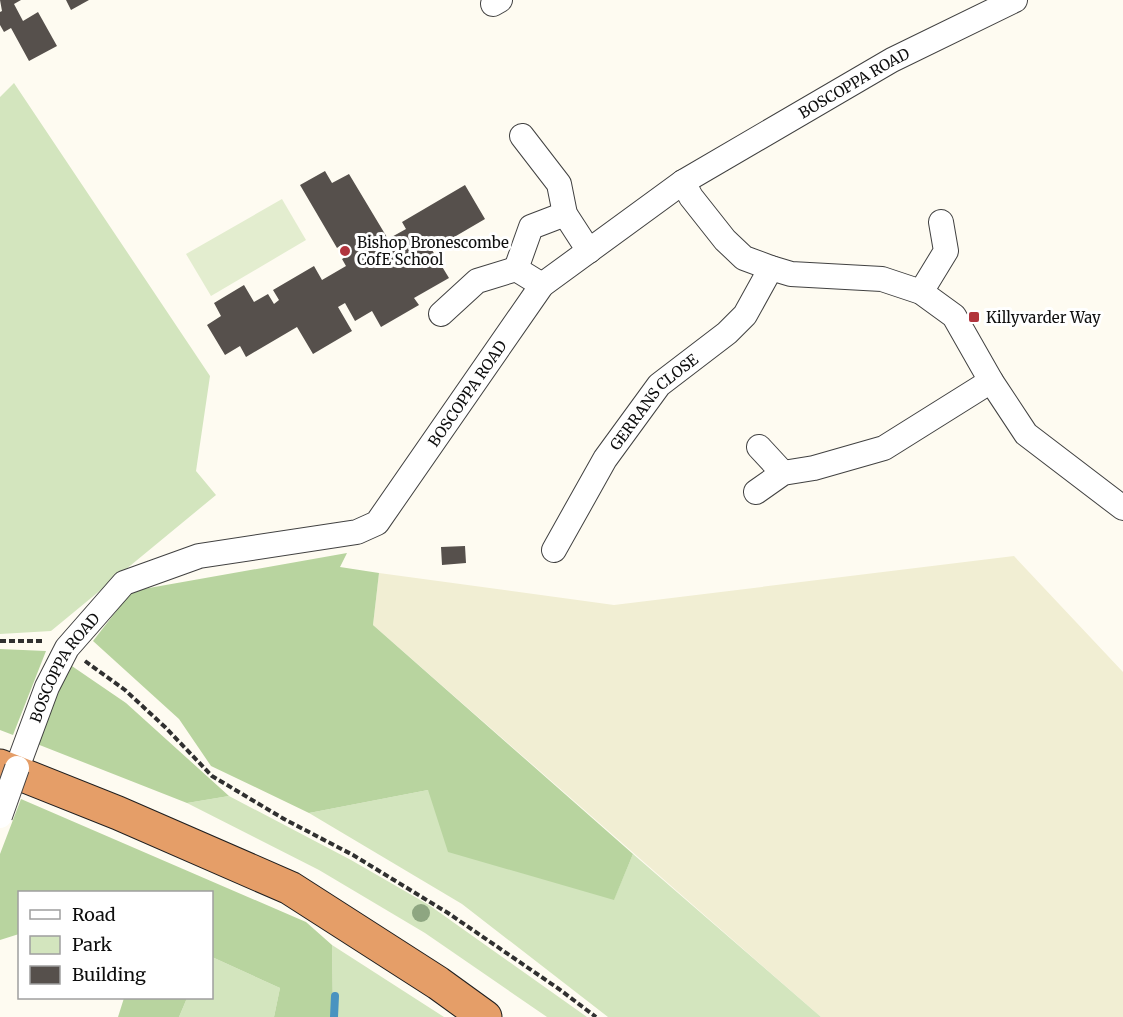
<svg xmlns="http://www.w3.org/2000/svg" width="1123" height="1017" viewBox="0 0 1123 1017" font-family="Merriweather,serif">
<rect width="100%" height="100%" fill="#fefbf1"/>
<path fill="#f1eed3" d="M1014,556L1123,672V1017H821L373,625L379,573L614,605Z"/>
<path fill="#d3e5be" d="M14,83L210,376L196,471L216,495L51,631L0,634V97Z
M428,790L614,899L633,854L821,1017H608L462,904L309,813Z
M229,796L351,860L429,905L587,1017H547L425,933L319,870L187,803Z
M332,945L444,1017H333Z
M212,957L280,988L274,1017H179L187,998H212Z"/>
<path fill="#b8d49f" d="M347,553L340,567L379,573L373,625L633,854L614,900L448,852L428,790L309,813L211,766L179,719L93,641L132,591Z
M0,649L46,651L13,735L0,730Z
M66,662L126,703L229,796L187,803L37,744Z
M21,799L306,922L332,945L333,1017H274L280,988L212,957V892H20L19,934L0,940V854Z
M124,998H187L179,1017H118Z"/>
<path fill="#e3edcf" d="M282,199L306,240L211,296L186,254Z"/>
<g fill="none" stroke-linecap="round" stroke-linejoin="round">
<path stroke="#4993c0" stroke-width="8" d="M334,1017L335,996"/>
</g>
<path fill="#56504c" d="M0,0H21L14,4L23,21L38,12L57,46L29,61L11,28L4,32L0,25V12L2,11Z
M66,0H89L71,10Z
M325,171L332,183L349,174L388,239L406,229L402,222L465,185L485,219L432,250L449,278L414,298L419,305L381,327L372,311L355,321L345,303L338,307L352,331L313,354L297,327L246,357L240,346L225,355L207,325L221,316L214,303L244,285L254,302L268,294L274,304L279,300L273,290L314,266L322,280L346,266L342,259L347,256L341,245L337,248L300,185Z
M465,546L466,563L442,565L441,547Z"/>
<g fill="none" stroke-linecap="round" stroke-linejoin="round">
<defs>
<g id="minor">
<path d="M493,4L500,0"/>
<path d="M522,136L559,184L565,214L589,251"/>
<path d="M683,182L691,197L725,240L744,258L771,268L791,274L882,279L921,292L954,316L991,381L1026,434L1123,508"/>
<path d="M542,285L516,269L531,227L565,214"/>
<path d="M921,292L946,251L941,222"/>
<path d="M441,314L477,281L516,269"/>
<path d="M759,447L783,473"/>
<path d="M756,492L783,473L814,468L884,448L991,381"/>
<path id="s1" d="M554,550L605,459L659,385L727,333L745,315L771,268"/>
<path id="s2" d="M17,768L47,687L67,648L124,583L199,556L357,532L377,523L542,285L683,182L892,60L1015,0"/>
</g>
<path id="highway" d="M0,766L118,813L290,888L438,983L485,1017"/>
</defs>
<use href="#minor" stroke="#414141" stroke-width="26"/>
<use href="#highway" stroke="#1f1f1f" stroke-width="35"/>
<path stroke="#303030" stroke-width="4" stroke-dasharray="6 3" stroke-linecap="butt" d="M0,641H43
M85,661L125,690L165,727L212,776L284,819L353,855L448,913L559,989L596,1017"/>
<use href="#minor" stroke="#fff" stroke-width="24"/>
<use href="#highway" stroke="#e59e68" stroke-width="33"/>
<defs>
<path id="minor-bridge" d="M0,816L17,768"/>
</defs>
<use href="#minor-bridge" stroke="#414141" stroke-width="26" stroke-linecap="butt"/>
<use href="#minor-bridge" stroke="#fff" stroke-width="24"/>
</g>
<circle fill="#8ea681" cx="421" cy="913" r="9"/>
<g fill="#b1343d" stroke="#fff" stroke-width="2">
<circle cx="345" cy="251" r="6"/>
<rect x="968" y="311" width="12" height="12" rx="3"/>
</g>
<g text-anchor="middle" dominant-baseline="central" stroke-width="6" stroke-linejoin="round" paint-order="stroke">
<g font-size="15" fill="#0e0e0e" stroke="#fff">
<text stroke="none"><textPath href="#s2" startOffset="1140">BOSCOPPA ROAD</textPath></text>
<text stroke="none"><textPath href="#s2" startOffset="636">BOSCOPPA ROAD</textPath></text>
<text stroke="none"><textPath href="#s1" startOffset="180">GERRANS CLOSE</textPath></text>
<text stroke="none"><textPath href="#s2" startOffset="112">BOSCOPPA ROAD</textPath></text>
</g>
<g font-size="15" fill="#0e0e0e" stroke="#fff" text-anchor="start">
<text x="357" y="242">Bishop Bronescombe<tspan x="357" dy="17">CofE School</tspan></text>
<text x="986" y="317">Killyvarder Way</text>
</g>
</g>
<rect x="18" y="891" width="195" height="108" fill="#ffffff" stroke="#9f9f9f" stroke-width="1.5"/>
<rect x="30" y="910" width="30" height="9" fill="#ffffff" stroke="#9f9f9f" stroke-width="1.5"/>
<text x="72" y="921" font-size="18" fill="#0e0e0e">Road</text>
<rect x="30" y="936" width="30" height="18" fill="#d3e5be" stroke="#9f9f9f" stroke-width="1.5"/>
<text x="72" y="951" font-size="18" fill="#0e0e0e">Park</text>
<rect x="30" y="966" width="30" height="18" fill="#56504c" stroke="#9f9f9f" stroke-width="1.5"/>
<text x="72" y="981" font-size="18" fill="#0e0e0e">Building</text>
</svg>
